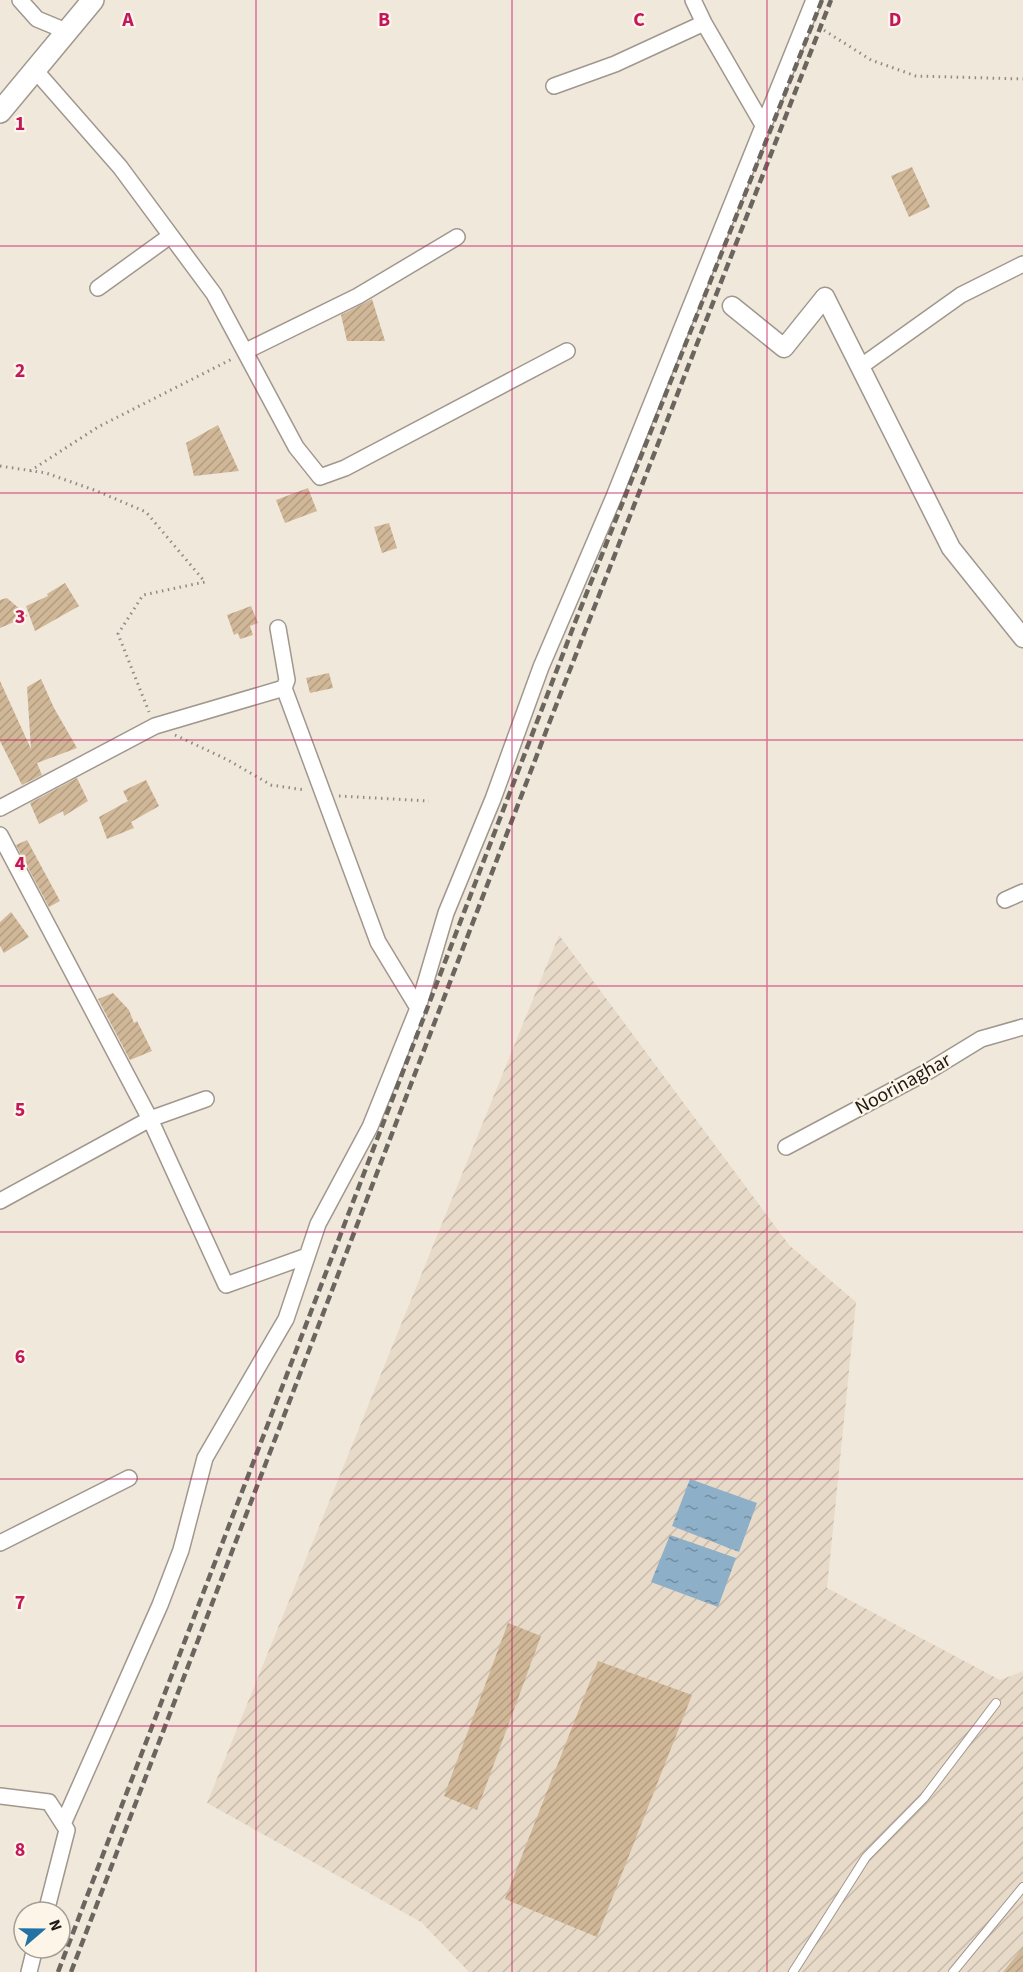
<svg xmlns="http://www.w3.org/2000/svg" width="1023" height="1972" viewBox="0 0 1023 1972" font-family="'Source Sans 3',sans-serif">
<defs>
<pattern id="industrial-furrows" width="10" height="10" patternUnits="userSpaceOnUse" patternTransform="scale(1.5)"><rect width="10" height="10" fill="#e8dac8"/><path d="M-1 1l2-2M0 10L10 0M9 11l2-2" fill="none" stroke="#c7baab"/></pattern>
<pattern id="water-ripples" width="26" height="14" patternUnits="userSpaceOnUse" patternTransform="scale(1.5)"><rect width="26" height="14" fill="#8dafc8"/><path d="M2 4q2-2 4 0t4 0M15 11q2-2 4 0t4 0" fill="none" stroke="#738ea1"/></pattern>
<pattern id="building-hatch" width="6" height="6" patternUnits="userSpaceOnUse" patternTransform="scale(1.5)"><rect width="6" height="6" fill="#d0b797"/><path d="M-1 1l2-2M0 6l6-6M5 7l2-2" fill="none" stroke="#b29d81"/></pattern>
</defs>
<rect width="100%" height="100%" fill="#f1e8dc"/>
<path fill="url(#industrial-furrows)" d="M559,935L789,1245L856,1302L827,1588L1000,1680L1023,1671V1972H469L421,1922L207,1803Z"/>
<path fill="url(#water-ripples)" d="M690,1479L757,1503L739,1552L672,1526Z
M670,1535L736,1558L718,1607L651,1582Z"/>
<path fill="url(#building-hatch)" d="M912,167L930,207L909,217L891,176Z
M372,299L385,341H347L341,315Z
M218,425L239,471L194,476L186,443Z
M308,488L317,511L285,523L276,500Z
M389,523L397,548L382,553L374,527Z
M65,583L79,606L35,631L26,606L48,596L47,594Z
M7,598L28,616L0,628V600Z
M251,606L258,623L250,626L253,635L240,639L238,633L234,635L227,615Z
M329,673L333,688L310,693L306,678Z
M41,679L54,708L77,748L37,763L42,775L22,785L0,741V681L31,749L27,687Z
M77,778L88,801L64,816L63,811L39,824L30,803Z
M146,780L159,806L131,822L134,828L107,839L99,817L128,801L123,791Z
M27,840L60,901L49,907L16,845Z
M11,912L29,937L4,953L0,946V922Z
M113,993L129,1010L134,1023L137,1021L152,1051L130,1060L98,999Z
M508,1623L541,1636L477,1810L444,1796Z
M598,1661L692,1695L597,1937L505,1899Z
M1023,1947V1972H1003Z"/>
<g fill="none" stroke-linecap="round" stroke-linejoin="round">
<defs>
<path id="service" d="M793,1972L866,1857L924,1798L996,1703
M953,1972L1023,1887"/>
<path id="minor" d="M20,0L37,19L66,31
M693,0L704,23
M35,70L120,167L214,294L296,447L320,477L345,468L567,351
M554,86L615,64L704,23L763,125
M98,288L170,236
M246,351L358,296L457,237
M860,367L961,295L1023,264
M278,628L287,680L284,688L378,942L418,1008
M0,808L155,726L284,688
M0,835L150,1119L226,1285L307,1256
M1005,900L1023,892
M786,1147L927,1072L981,1039L1023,1027
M0,1201L150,1119L206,1099
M0,1543L129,1478
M0,1796L49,1802L67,1830L46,1912
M63,1824L160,1605L181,1550L205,1458L286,1319L318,1224L370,1127L418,1008L446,913L493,799L541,667L613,499L814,0
M29,1972L35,1948"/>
<path id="tertiary" d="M732,306L784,348L825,297L951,548L1023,638"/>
<path id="secondary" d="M0,112L93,0"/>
</defs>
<use href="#service" stroke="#a0978d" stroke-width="10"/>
<use href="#minor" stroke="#a0978d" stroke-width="18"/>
<use href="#tertiary" stroke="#a0978d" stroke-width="21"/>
<use href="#secondary" stroke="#a0978d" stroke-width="24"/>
<path stroke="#928b83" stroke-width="3" stroke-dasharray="1.5 4.5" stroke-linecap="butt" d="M819,27L871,60L916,76L1023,79
M0,466L46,473L97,491L146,512L205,582L143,595L118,634L149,712
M30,471L98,427L234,358
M175,735L228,760L271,785L305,790
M339,796L429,801"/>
<use href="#service" stroke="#fff" stroke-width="8"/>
<use href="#minor" stroke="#fff" stroke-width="15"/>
<use href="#tertiary" stroke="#fff" stroke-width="18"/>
<use href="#secondary" stroke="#fff" stroke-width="21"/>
<path stroke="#6a655e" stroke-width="4.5" stroke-dasharray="9 4.5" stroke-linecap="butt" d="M58,1972L576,620L822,0
M71,1972L550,721L831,0"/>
</g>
<path fill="none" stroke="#c2185b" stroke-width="1.5" stroke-opacity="0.55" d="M256,0V1972M512,0V1972M767,0V1972M0,246H1023M0,493H1023M0,740H1023M0,986H1023M0,1232H1023M0,1479H1023M0,1726H1023"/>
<g text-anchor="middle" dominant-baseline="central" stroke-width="4.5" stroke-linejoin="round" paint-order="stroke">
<g font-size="20" fill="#1e1b17" stroke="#fef5e9">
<text transform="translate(903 1084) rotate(-29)">Noorinaghar</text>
</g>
</g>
<g font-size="20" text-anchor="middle" font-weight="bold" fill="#c2185b" stroke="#fef5e9" stroke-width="4.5" stroke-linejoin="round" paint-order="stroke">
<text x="128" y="26">A</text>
<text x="384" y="26">B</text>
<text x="639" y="26">C</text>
<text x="895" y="26">D</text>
<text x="20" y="130">1</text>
<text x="20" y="377">2</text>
<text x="20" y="623">3</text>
<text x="20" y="870">4</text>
<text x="20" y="1116">5</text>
<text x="20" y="1363">6</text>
<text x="20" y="1609">7</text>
<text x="20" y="1856">8</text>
</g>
<g transform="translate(42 1930) rotate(70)"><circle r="28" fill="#fef5e9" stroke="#a49e95" stroke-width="1.5"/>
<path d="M0-4.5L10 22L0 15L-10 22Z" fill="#2273a4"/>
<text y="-9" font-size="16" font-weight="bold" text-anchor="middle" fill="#1e1b17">N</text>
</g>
</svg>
